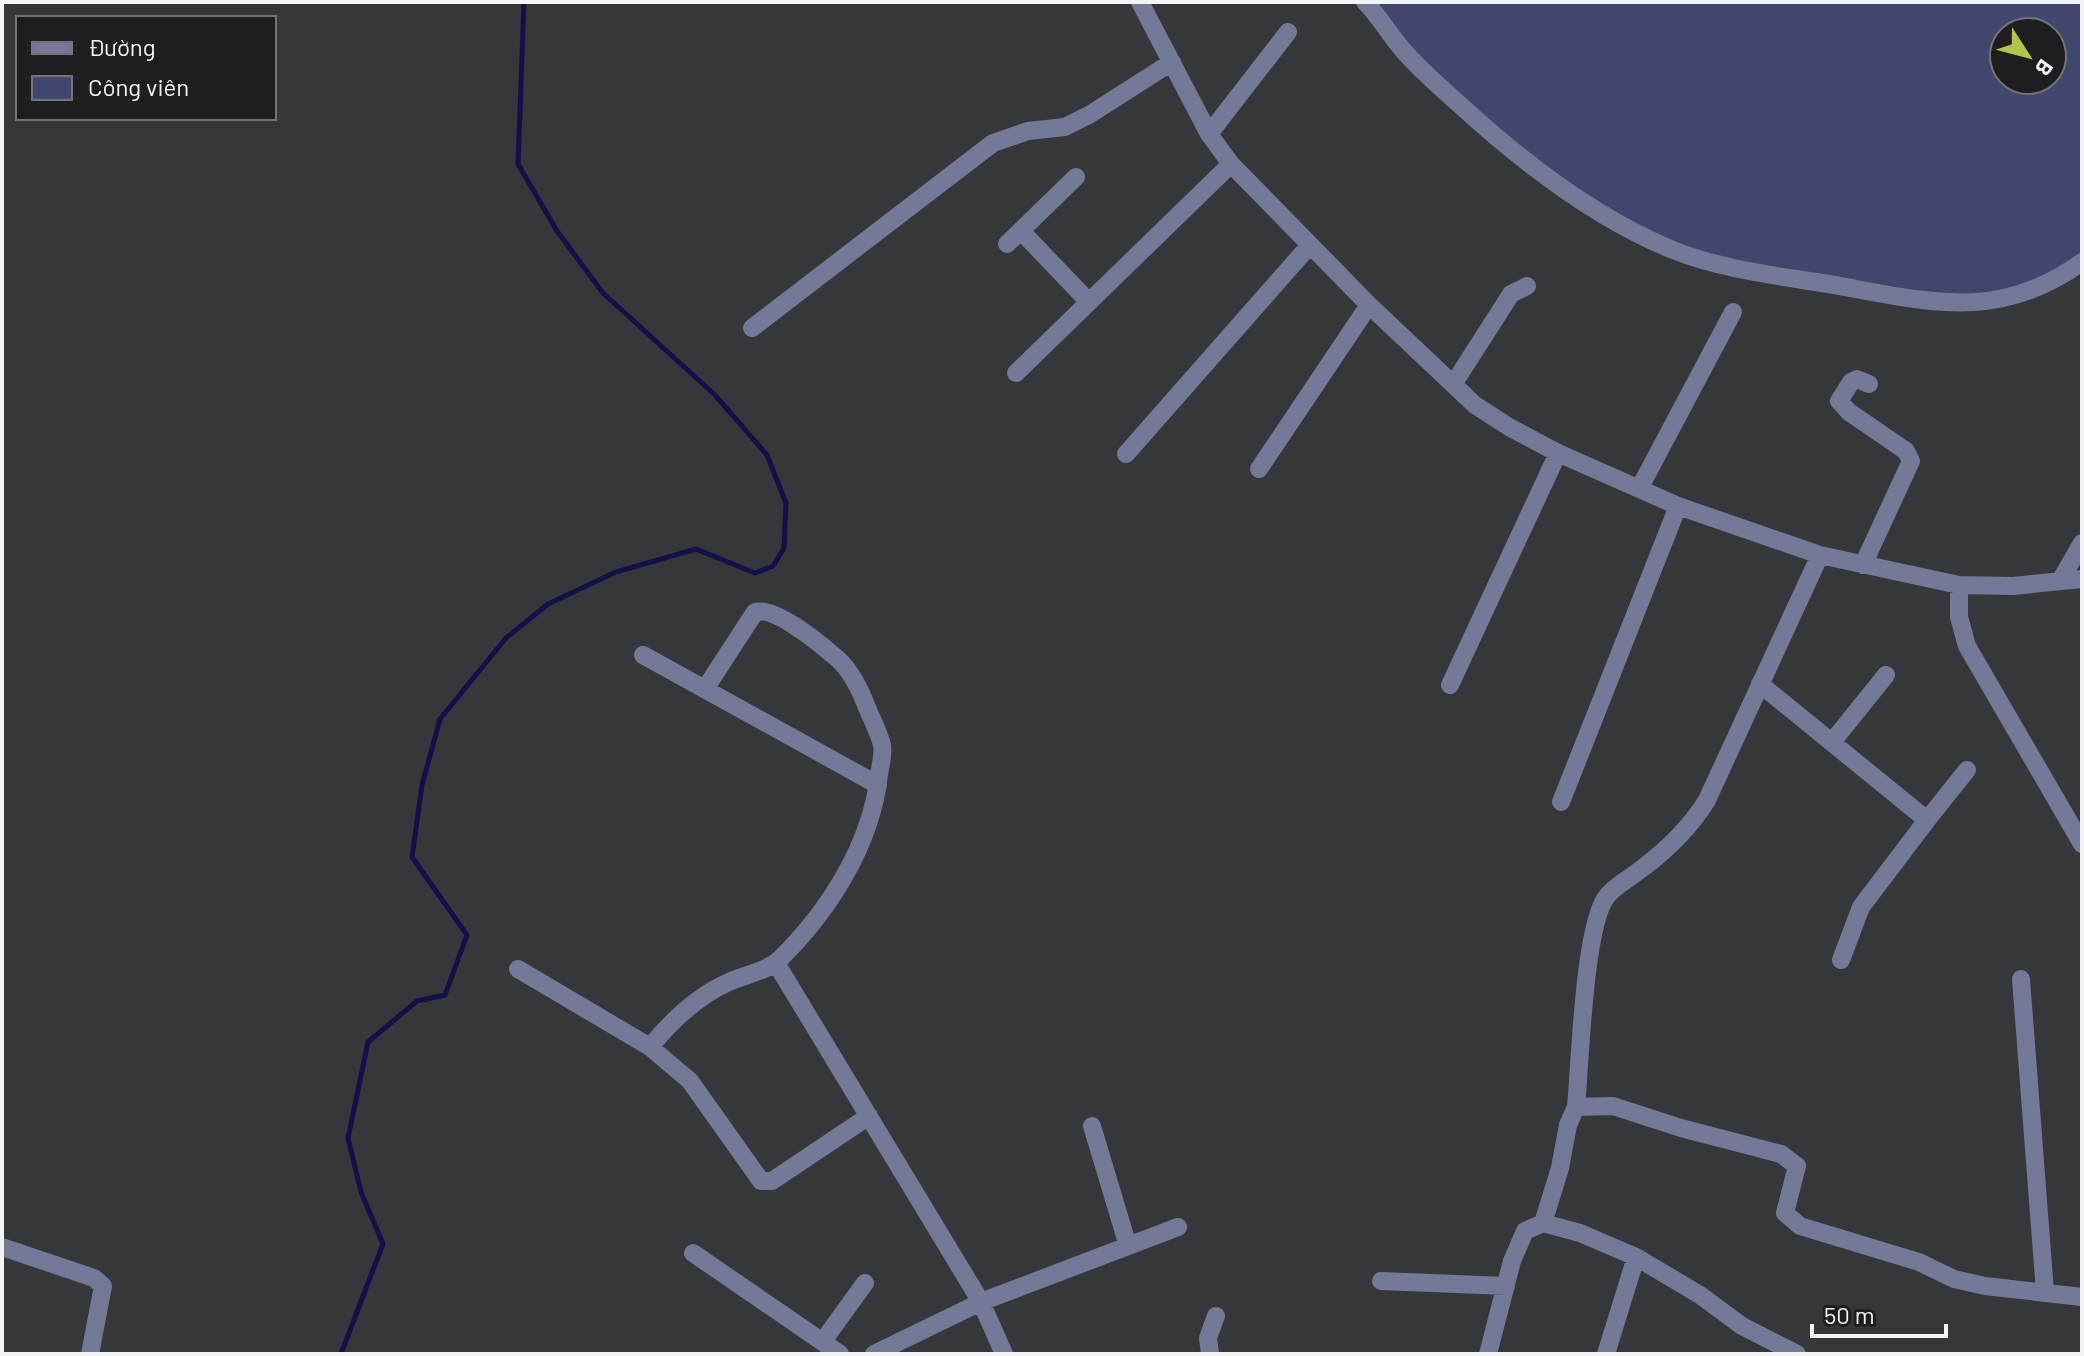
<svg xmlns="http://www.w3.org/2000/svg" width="2084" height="1356" viewBox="0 0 2084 1356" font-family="Barlow,sans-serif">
<rect width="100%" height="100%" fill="#36373a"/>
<path fill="#40466e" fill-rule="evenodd" d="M1374,2H2082V255L2024,286L1955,297L1721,257L1677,245L1621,217L1519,148L1465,101L1409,46ZM2004,32H2052V80H2004Z"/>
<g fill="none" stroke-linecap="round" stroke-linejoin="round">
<path stroke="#131049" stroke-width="5" d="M343,1354L342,1351L383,1244L361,1192L348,1138L368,1042L417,1001L445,995L467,935L412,857L422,785L440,719L506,638L548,604L616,572L696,549L755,573L773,566L784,548L786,503L767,455L715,395L603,293L557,231L518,164L524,2"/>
<path stroke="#737996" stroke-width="18" d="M1140,2L1209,134L1231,164L1369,305L1475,405L1509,427L1558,453L1678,506L1820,555L1959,585L2013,586L2082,579
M1365,2C1379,16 1389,34 1402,49C1419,69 1440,87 1459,104C1521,161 1594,218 1673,250C1730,273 1796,277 1856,289C1942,305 2006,317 2082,262
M1209,134L1288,32
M1021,231L1089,302
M1007,244L1076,177
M752,328L993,143L1028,131L1065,127L1089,115L1172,62
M1016,373L1231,164
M1454,383L1511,294L1527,286
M1126,454L1310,245
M1259,469L1369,305
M1639,489L1733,312
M1863,565L1911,461L1906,451L1849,412L1839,401L1851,382L1857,379L1869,384
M2060,581L2082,543
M1959,585V617L1967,646L2082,844
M643,655L878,785
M1760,684L1927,820L1861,907L1841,960
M1450,685L1558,453
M1832,742L1886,675
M1561,802L1678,506
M1927,820L1967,770
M776,963L981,1302L1004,1354
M518,969L650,1047L690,1081L761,1181H772L869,1116
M2021,979L2045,1292
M650,1047C672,1020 697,996 729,982C744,975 767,971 779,960C829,911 871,845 879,775C880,766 884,754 882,745C879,732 871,718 866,705C859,687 848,666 833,655C818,642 774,606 755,612L705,689
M1576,1107C1580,1065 1584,924 1607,896C1615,886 1630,878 1640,870C1667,850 1690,828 1707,800L1820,555
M1092,1126L1128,1246
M1543,1223L1560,1168L1568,1125L1576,1107L1613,1106L1681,1128L1781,1154L1797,1166L1785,1213L1800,1226L1919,1262L1954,1279L1985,1286L2082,1297
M2,1247L94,1278L103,1286L90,1354
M693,1253L840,1354
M1381,1281L1506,1286
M823,1341L865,1283
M874,1354L981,1302L1178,1227
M1210,1354L1208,1338L1216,1316
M1488,1354L1512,1261L1525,1231L1543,1223L1580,1233L1636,1257L1700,1295L1742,1326L1797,1354
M1606,1354L1636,1257"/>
</g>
<rect width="2084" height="1356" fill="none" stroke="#f3f4f6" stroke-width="8"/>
<rect x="16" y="16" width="260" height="104" fill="#1e1e20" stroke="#737476" stroke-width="2"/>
<rect x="32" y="42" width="40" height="12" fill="#737996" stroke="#737476" stroke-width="2"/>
<text x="88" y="56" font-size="24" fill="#f3f4f6">Đường</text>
<rect x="32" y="76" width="40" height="24" fill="#40466e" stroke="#737476" stroke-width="2"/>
<text x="88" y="96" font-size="24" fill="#f3f4f6">Công viên</text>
<g transform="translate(2028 56) rotate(126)"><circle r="38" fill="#1e1e20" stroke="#737476" stroke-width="2"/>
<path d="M0-6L14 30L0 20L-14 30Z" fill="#b6c249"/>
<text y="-12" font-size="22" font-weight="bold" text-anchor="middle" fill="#f3f4f6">B</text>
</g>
<path d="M1812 1324v12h134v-12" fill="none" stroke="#f3f4f6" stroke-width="4"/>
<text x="1824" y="1324" font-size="24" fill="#f3f4f6" stroke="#1e1e20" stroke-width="6" paint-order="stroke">50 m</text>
</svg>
